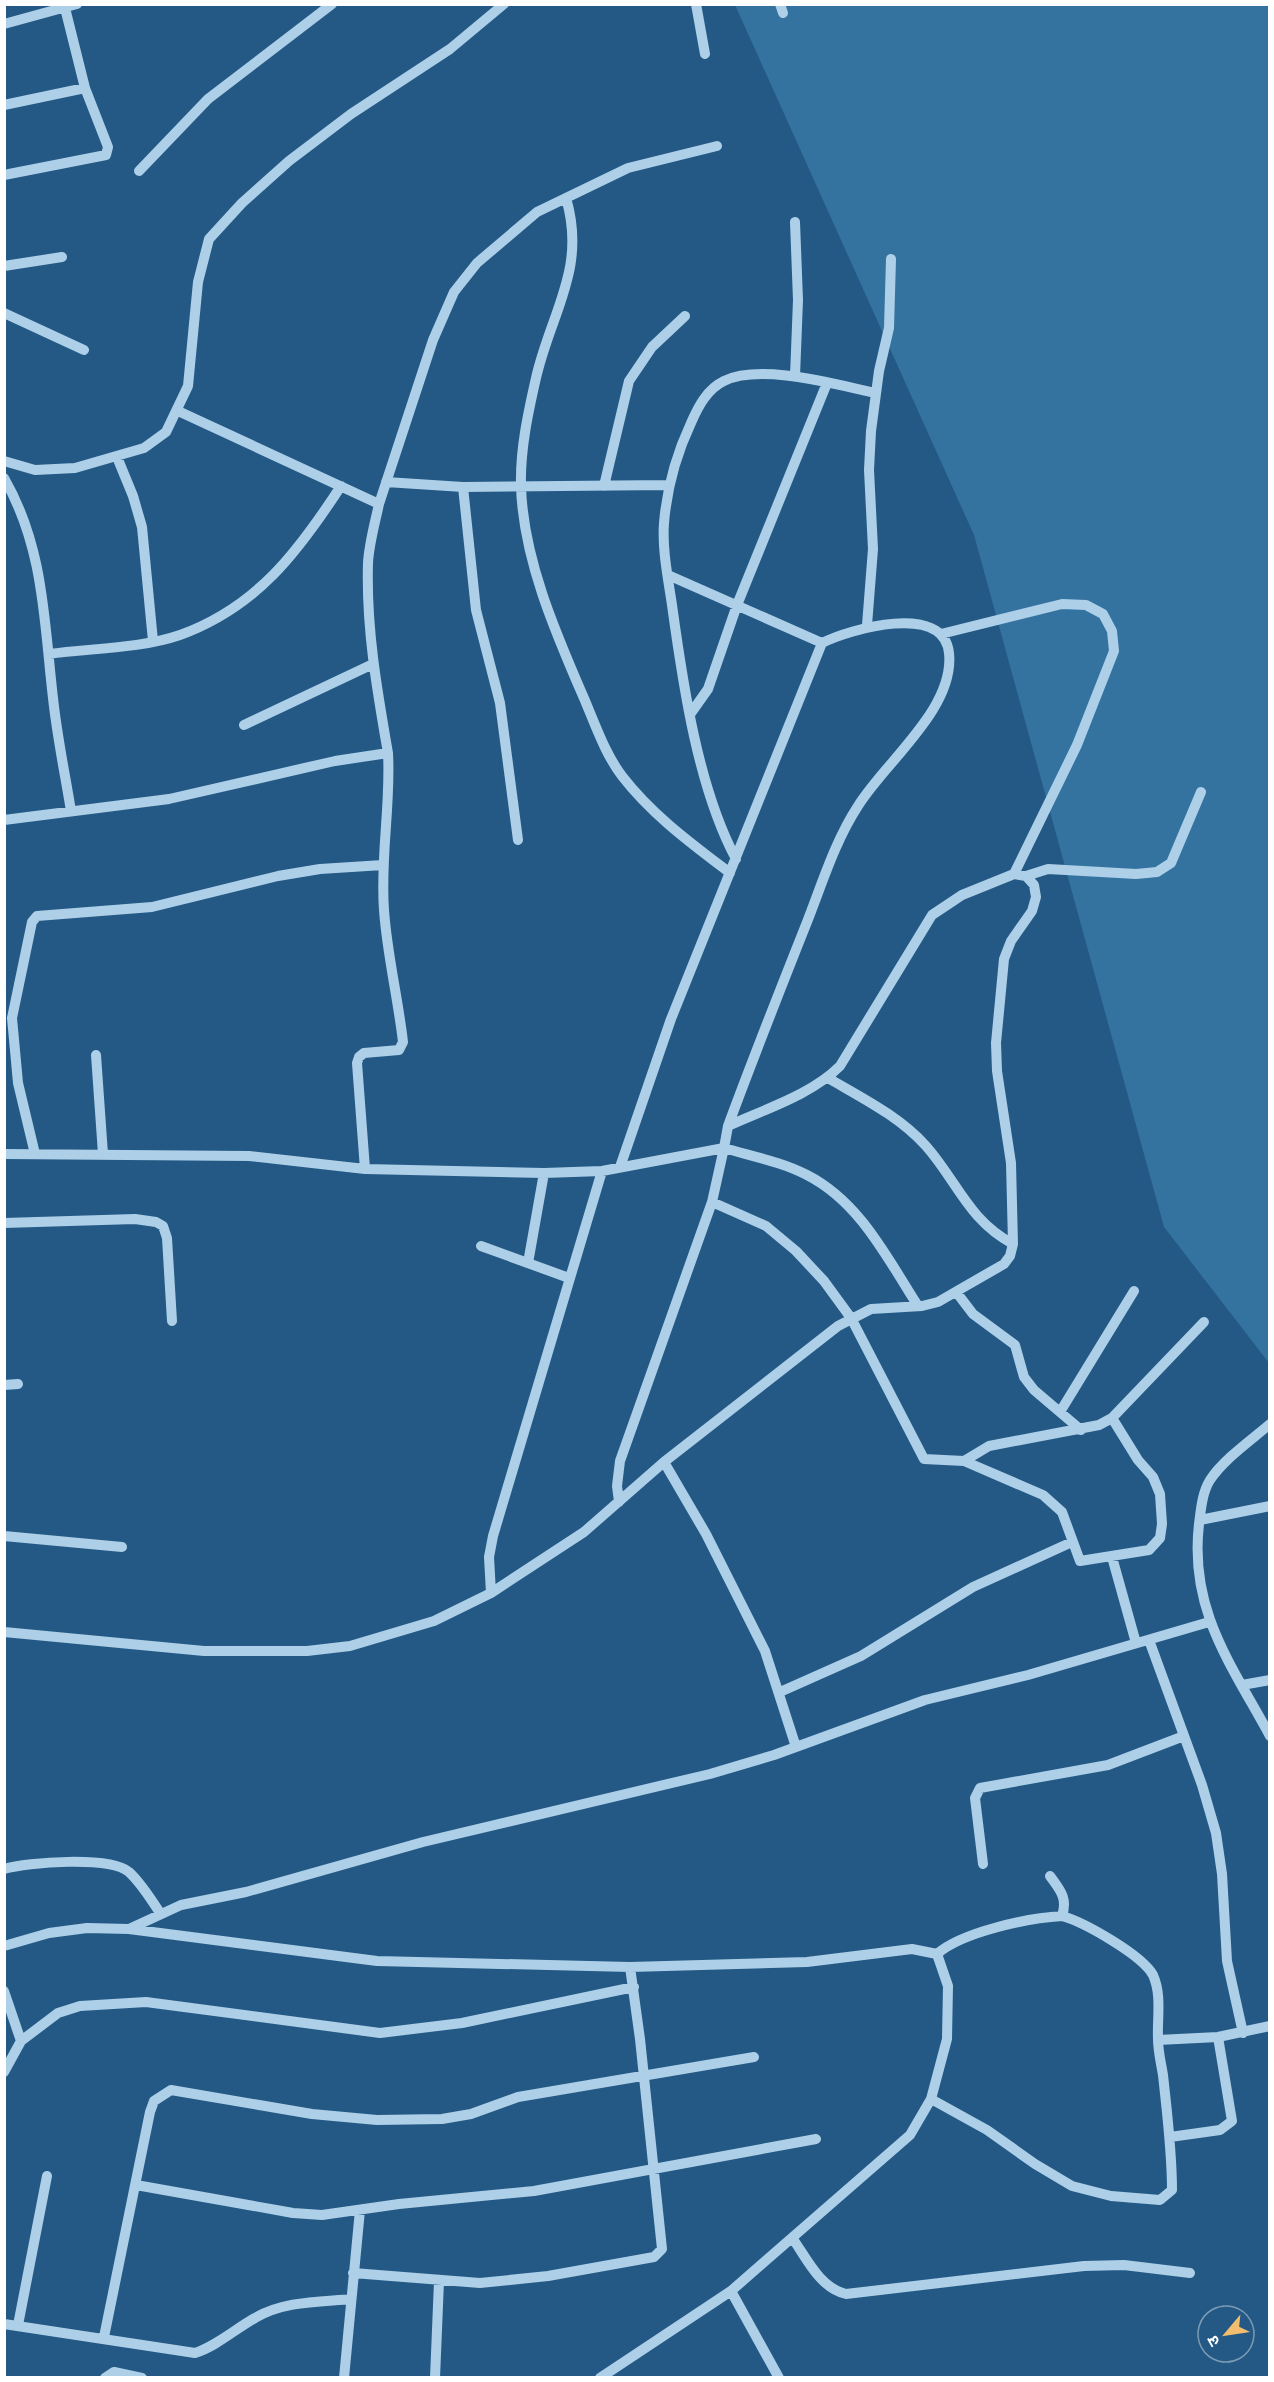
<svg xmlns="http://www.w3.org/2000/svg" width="1274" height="2382" viewBox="0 0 1274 2382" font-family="Arial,'Noto Sans Devanagari',sans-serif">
<rect width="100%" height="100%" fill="#235984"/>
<path fill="#3472a0" d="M735,5H1269V1363L1164,1227L974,535Z"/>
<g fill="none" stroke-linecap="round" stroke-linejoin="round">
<path stroke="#adcfe8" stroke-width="10" d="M696,4L705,54
M780,4L783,13
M4,24L77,4
M4,105L85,88
M139,171L208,99L332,4
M4,175L106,155L108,147L85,88L64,4
M566,198C587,269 551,312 536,378C528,413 520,450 521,486C523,560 557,636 586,703C596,727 606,755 622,776C652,815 692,844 730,873
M4,266L62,257
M4,313L84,350
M795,376L798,300L795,222
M117,457L133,496L142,527L153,641
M4,461L35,470L75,468L144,448L166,432L188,386L198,282L209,239L242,203L289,161L351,114L450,49L504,4
M4,478C44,547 44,621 53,698C57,736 65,774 71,811
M386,482L463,487L668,485
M604,486L629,381L652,347L685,316
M463,487L476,610L500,703L518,840
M379,504L433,340L454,292L477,263L537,212L628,168L717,146
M668,575L822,643
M867,625L873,549L869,470L871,431L879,371L889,328L891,259
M941,634L1062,604L1086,605L1103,614L1112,631L1114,651L1077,745L1014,874
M49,654C91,648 139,649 180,635C257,607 298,552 341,486
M691,713L708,689L737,605L827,383
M244,725L373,664
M4,820L169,799L335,761L388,753C377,690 366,627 368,563C369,544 375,523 379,504L178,411
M736,859C698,788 683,685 672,605C668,578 662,549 664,523C667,487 676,455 691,423C698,407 707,389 724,381C761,363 837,385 876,393
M1026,876L1048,869L1136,874L1157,872L1171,863L1201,792
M96,1055L103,1154
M828,1078C862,1098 899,1116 926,1146C957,1181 968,1220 1013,1244
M4,1154L249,1156L365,1169L544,1173L602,1171L724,1148L728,1126C765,1109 811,1095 840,1066L932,915L962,895L1014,874L1026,876L1034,885L1036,897L1032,911L1011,941L1004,959L996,1043L997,1071L1011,1163L1013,1244L1010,1256L1004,1264L938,1302L922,1306L871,1309L838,1326L664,1462L584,1532L491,1593L434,1621L350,1646L307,1651H204L4,1632
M35,1154L18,1083L12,1018L32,922L37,916L152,907L278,876L320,869L383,865
M620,1167L671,1019L822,643C850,629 944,602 949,653C955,709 885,762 858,806C835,841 822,884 807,922C780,990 753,1058 728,1126
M365,1169L357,1063L359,1057L364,1053L399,1050L403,1042C398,998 387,954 384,910C380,857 391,805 388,753
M712,1202L766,1226L796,1251L824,1281L851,1318L924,1459L964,1461L1043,1495L1062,1512L1080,1561L1149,1550L1160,1538L1162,1524L1160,1494L1153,1477L1138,1460L1112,1418
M4,1223L135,1219L156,1222L163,1226L167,1238L172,1321
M481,1246L569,1278
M528,1263L544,1173
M957,1293L973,1314L1015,1345L1024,1377L1034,1390L1081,1430
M4,1385L18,1384
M1060,1412L1134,1291
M1270,1424C1250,1441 1224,1459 1210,1480C1202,1493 1201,1509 1199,1524C1189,1610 1231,1664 1270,1736
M964,1461L989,1446L1099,1425L1112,1418L1204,1322
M664,1462L706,1534L765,1651L796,1747
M619,1502L617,1486L620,1461L712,1202L724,1148C751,1156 782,1162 807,1175C860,1202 887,1258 918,1306
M1200,1520L1270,1506
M4,1536L122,1547
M1112,1557L1136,1643
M491,1593L489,1557L493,1536L602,1171
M1149,1640L1202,1785L1216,1833L1222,1874L1227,1961L1243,2033
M1242,1685L1270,1680
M780,1692L861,1656L973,1587L1072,1542
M983,1864L975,1798L980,1788L1108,1765L1184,1736
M4,1869C28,1862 110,1856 129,1872C141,1883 151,1899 160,1913
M129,1929L181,1905L246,1892L423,1842L710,1774L774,1755L925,1700L1028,1675L1209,1622
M4,1946L49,1933L87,1928L129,1929L377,1961L630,1967L807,1962L912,1949L937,1954L948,1986L947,2039L931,2099L910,2135L731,2291L600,2378
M937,1954C962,1932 1028,1918 1062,1916C1068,1898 1060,1890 1050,1876
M4,1991L21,2041
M1158,2040L1218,2037L1270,2026
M4,2072L21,2041L58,2013L80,2006L146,2002L380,2033L462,2023L634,1987
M931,2099L987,2130L1035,2164L1072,2186L1111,2196L1160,2200L1172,2190C1172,2151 1167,2113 1163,2075C1161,2063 1158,2051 1158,2039C1157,2018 1162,1995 1153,1975C1142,1955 1084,1922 1062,1916
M1170,2137L1220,2130L1232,2121L1218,2037
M136,2185L293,2213L322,2215L399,2204L534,2191L816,2139
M793,2239C807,2259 820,2288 846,2294L1084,2266L1124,2265L1190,2273
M353,2273L480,2283L548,2276L654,2257L662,2249L640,2039L630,1967
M731,2291L779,2378
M4,2324L195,2353C217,2346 235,2329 255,2318C284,2301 319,2302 351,2299
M18,2325L47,2176
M104,2337L150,2112L154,2101L171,2090L312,2114L377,2120L442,2119L471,2114L518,2097L754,2057
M105,2378L114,2372L142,2378
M344,2378L360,2210
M435,2378L439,2281"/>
</g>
<rect width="1274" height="2382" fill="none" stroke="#ffffff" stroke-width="12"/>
<g transform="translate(1226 2334) rotate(241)"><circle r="28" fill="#235984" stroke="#7b9bb5" stroke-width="1.5"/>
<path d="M0-4.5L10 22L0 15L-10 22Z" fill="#f3bd70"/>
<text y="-9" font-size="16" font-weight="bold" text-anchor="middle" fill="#ffffff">उ</text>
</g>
</svg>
